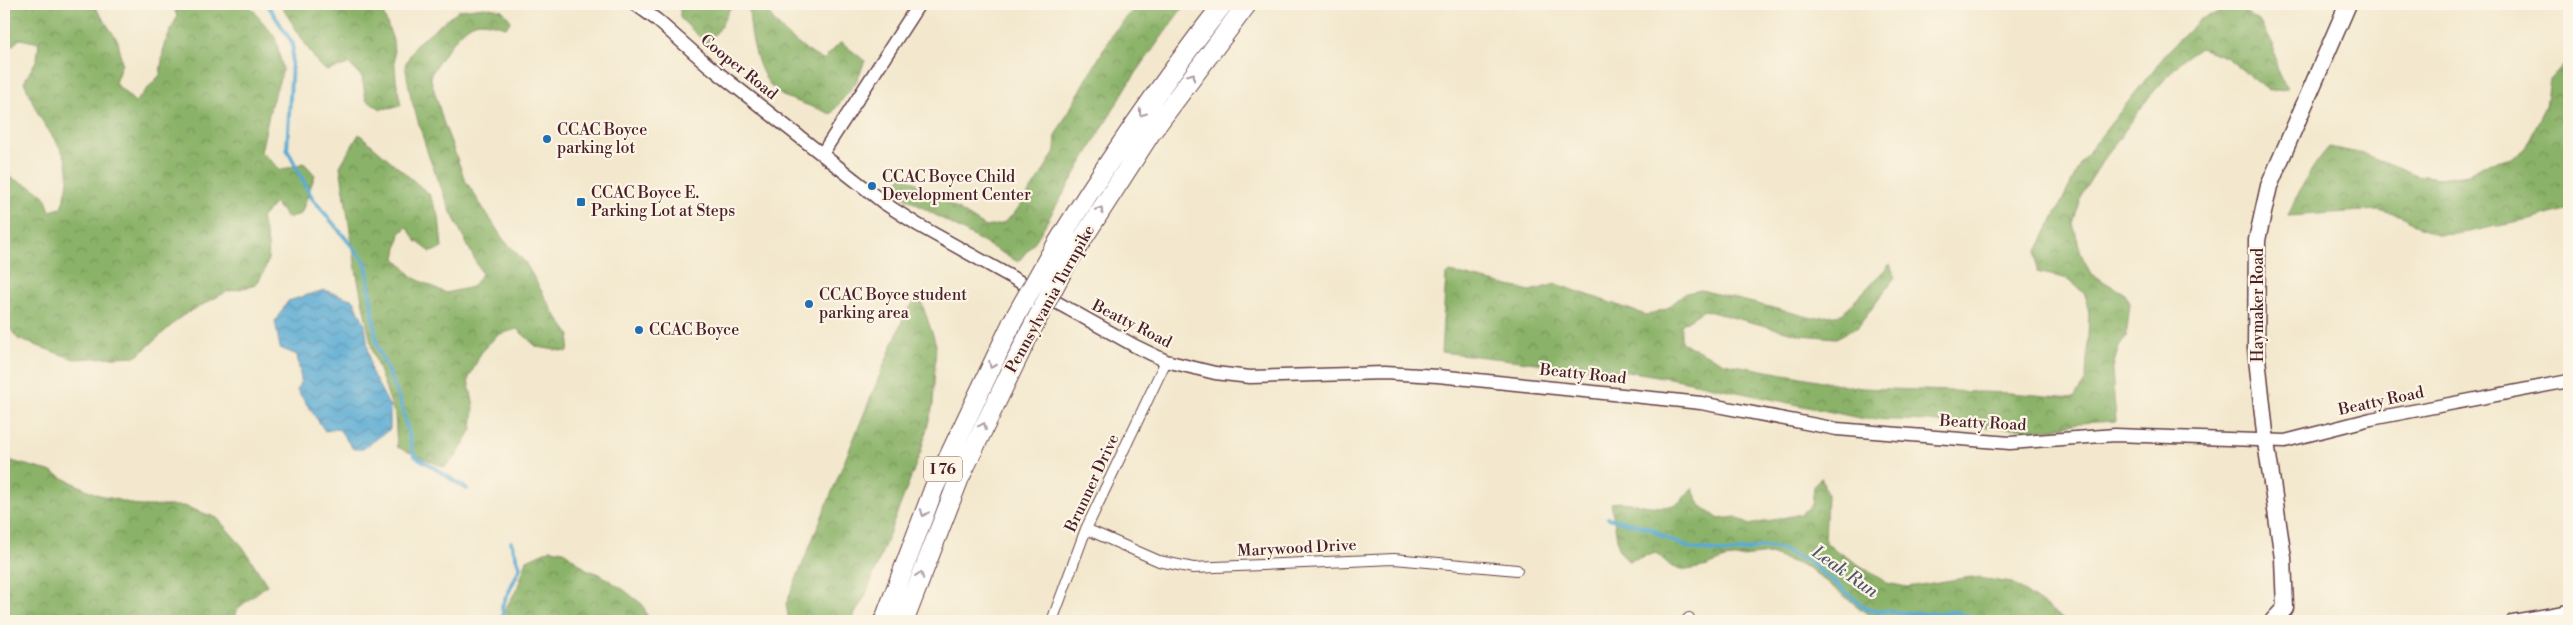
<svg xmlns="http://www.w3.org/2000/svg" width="2573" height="625" viewBox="0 0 2573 625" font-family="'Libre Bodoni',serif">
<defs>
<pattern id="forest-crowns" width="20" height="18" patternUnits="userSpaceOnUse" patternTransform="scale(1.25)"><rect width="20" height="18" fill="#8ab268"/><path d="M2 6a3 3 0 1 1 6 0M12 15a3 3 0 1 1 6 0" fill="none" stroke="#739056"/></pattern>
<pattern id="water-waves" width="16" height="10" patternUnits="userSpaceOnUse" patternTransform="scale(1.25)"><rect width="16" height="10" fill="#59aad3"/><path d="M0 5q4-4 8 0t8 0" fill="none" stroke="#4c8aab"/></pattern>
</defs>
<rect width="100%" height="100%" fill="#fcf5e5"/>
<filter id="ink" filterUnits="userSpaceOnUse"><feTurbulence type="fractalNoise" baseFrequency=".02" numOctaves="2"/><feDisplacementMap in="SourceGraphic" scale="10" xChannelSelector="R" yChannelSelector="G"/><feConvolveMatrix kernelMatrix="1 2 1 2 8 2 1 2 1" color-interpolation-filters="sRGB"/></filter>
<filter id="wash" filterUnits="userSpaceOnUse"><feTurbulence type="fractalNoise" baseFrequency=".0096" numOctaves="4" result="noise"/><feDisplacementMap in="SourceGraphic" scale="20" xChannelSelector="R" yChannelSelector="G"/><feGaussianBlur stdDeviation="1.12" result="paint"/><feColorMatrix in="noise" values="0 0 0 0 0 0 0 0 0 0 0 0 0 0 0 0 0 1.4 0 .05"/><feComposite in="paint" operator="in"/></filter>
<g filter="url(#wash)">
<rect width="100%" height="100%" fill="#f3e8cd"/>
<path fill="url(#forest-crowns)" stroke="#6a684a" d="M4,4H93L118,41L122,63L115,83L135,102L160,75L164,45L177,17L173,4H248L275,37L283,70L271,105L261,152L281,170L304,163L315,175L301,214L287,218L275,203L261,218C270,248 274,258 256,285L226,292L182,316L137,356L74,359L18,339L4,321V175L32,187L45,196L50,211L61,208C78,161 63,155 40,117C34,106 29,93 24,82L37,59L39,43L20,39L4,53Z
M280,4H380L393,40L396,79L401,106L381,109L366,100L362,77L349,64L327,71L318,64Z
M680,4H762C778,29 797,46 823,60L841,42L865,61L856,82L831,114C815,107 799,103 783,96C758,84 750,35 749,9L730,8L720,28L707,44L680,18Z
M1138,4H1185L1129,83L1036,240L1018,262L895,192L902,174L986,227L1002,224L1014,214L1041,175L1055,151L1056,134L1084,84L1113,33Z
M2235,6L2259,21L2273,44L2277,68L2287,89L2269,91L2226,57L2200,48L2182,60L2149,97L2100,165L2083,192L2073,224L2082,256L2091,274L2125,294L2130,303L2126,338L2118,348L2112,372L2116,421L2078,423L2046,430L1987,427L1929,421L1864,419L1681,380L1627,371L1581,368L1441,352L1446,276L1450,272L1530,291L1556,284L1646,315L1666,309L1686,293L1701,290L1813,318L1842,314L1890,264L1895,277L1858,327L1836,338L1801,335L1704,310L1681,325V342L1724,363L1861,388L2009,393L2074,398L2086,380L2089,313L2085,294L2068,279L2037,272V251L2083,159L2169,50L2201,19Z
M484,7L502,10L511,21L506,27C496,25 484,20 475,23C460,27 438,63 430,76L443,121L465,180L503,239L525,262L554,313L570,335L568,352L537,347L517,329L497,335L481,353L468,380L474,406L472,429L456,457L444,467L397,447L395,415L373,353L357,275L340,166L359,134L429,194L439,216L442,248L431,252L416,241L407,227L400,233L395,258L414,278L446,293L472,287L482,274L451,212L429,157L411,98L405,65L416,44L459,10Z
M2569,44V209L2530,220L2456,234L2436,235L2420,228L2403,216L2378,210L2288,216C2299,191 2310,168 2329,147L2364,154L2417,175L2439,178L2468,174L2483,165L2512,158L2524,150L2546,106L2550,80L2569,60Z
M919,295L936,344L933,405L921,451L866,594L851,621H789L786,604L905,314Z
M4,459L49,471L96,494L140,506H184L217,518L243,547L267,585L237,609L235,621H4Z
M1821,477L1827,495L1825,543L1887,583L1907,587L1971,577L2012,583L2067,621H1876L1809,568L1770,554L1724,559L1708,566L1687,570L1672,567L1656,553L1628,561L1619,550L1611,503C1631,499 1660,513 1678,503C1683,500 1688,492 1692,488L1700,505L1719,519L1736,517L1749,525L1801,514L1812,505L1814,485Z
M551,549L564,551L586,569L601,575L624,590L643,605L649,621H498L517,589L527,560Z"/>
<path fill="url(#water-waves)" stroke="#52647f" d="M324,290L354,300L365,325L371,371L390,407V429L363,449H353L339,429L325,431L297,390L301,380L297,355L280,348L275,321L288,301Z"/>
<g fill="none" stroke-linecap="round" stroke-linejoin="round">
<path stroke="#59aad3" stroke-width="4" d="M267,4L293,44L287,149L312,198L366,263L377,345L401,404L414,455L467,489
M1608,518L1650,528L1662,536L1689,548L1729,553L1764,547L1780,549L1808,561L1868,610L1922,614L1955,612L1982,621
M504,621L502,606L520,568L511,542
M1999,621H2007"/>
</g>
</g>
<g filter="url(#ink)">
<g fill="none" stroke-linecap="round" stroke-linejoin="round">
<defs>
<path id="minor" d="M1086,529L1159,561L1193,568L1394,559L1517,570
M1052,621L1086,529L1166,361
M1686,621L1689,618"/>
<path id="tertiary" d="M635,4L657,20L708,65L884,203L918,225L1135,346L1166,361L1215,373L1250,377L1384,373L1438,376L1701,403L1837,429L2010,443L2115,435L2285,441L2371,419L2569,381
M822,154L919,4
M2513,621L2569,611"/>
<path id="primary" d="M2273,621L2285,608L2283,558L2266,442L2256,349L2257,240L2269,186L2348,4"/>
<path id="motorway" d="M1049,257C1102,169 1160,85 1223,4
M1065,266L1150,134L1247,4
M884,621L934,488L1013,321
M904,621L959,479L1031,330"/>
</defs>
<use href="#minor" stroke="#633d43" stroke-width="12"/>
<use href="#tertiary" stroke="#633d43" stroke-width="15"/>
<use href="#primary" stroke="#633d43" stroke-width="19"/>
<use href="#motorway" stroke="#633d43" stroke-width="21"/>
<use href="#minor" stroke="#fff" stroke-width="10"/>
<use href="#tertiary" stroke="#fff" stroke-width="12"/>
<use href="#primary" stroke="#fff" stroke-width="16"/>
<use href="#motorway" stroke="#fff" stroke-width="19"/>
<defs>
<path id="motorway-bridge" d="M1013,321L1049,257
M1031,330L1065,266"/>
</defs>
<use href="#motorway-bridge" stroke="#633d43" stroke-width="21" stroke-linecap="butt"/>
<use href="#motorway-bridge" stroke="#fff" stroke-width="19"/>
</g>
<defs><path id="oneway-chevron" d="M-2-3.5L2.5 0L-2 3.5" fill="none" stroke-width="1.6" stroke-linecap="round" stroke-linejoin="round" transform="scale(1.25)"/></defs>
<g stroke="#ae9aa0">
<use href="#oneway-chevron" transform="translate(1192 76) rotate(-54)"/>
<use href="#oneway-chevron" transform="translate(1142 113) rotate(125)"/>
<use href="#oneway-chevron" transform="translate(1100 210) rotate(-58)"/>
<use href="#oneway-chevron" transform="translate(992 365) rotate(116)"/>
<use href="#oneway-chevron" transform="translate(983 426) rotate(-65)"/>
<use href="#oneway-chevron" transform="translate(924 513) rotate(111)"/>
<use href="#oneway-chevron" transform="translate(920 575) rotate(-70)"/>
</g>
</g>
<g fill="#1f6fb2" stroke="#fcf5e5" stroke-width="2">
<circle cx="547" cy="139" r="5"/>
<circle cx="872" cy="186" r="5"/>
<rect x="576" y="197" width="10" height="10" rx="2.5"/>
<circle cx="809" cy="304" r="5"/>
<circle cx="639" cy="330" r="5"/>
</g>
<g text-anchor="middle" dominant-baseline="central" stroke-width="4.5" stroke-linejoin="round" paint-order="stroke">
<rect fill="#fcf5e5" stroke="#7f5f63" stroke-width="1" x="924" y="456.5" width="38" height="25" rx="4"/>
<g font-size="15" font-weight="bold" fill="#4a1f2b">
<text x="943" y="469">I 76</text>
</g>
<g font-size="16" fill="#4a1f2b" stroke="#fcf5e5">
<text transform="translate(739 67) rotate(39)">Cooper Road</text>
<text transform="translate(1050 299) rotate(-61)">Pennsylvania Turnpike</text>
<text transform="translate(2258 305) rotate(-90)">Haymaker Road</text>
<text transform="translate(1132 324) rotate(27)">Beatty Road</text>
<text transform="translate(1583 374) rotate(6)">Beatty Road</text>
<text transform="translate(2381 401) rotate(-12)">Beatty Road</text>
<text transform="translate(1983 423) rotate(3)">Beatty Road</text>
<text transform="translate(1092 483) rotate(-65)">Brunner Drive</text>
<text transform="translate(1297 548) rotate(-3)">Marywood Drive</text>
</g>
<g font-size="16" fill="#4a1f2b" stroke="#fcf5e5" text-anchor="start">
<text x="557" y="130">CCAC Boyce<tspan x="557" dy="18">parking lot</tspan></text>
<text x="882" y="177">CCAC Boyce Child<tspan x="882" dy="18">Development Center</tspan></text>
<text x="591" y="193">CCAC Boyce E.<tspan x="591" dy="18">Parking Lot at Steps</tspan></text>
<text x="819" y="295">CCAC Boyce student<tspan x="819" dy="18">parking area</tspan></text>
<text x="649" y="330">CCAC Boyce</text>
</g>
<g font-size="18" font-style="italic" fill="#50576e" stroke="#fcf5e5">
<text transform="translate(1845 572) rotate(35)">Leak Run</text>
</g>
</g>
<rect width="2573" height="625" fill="none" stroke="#fcf5e5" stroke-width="20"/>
</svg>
